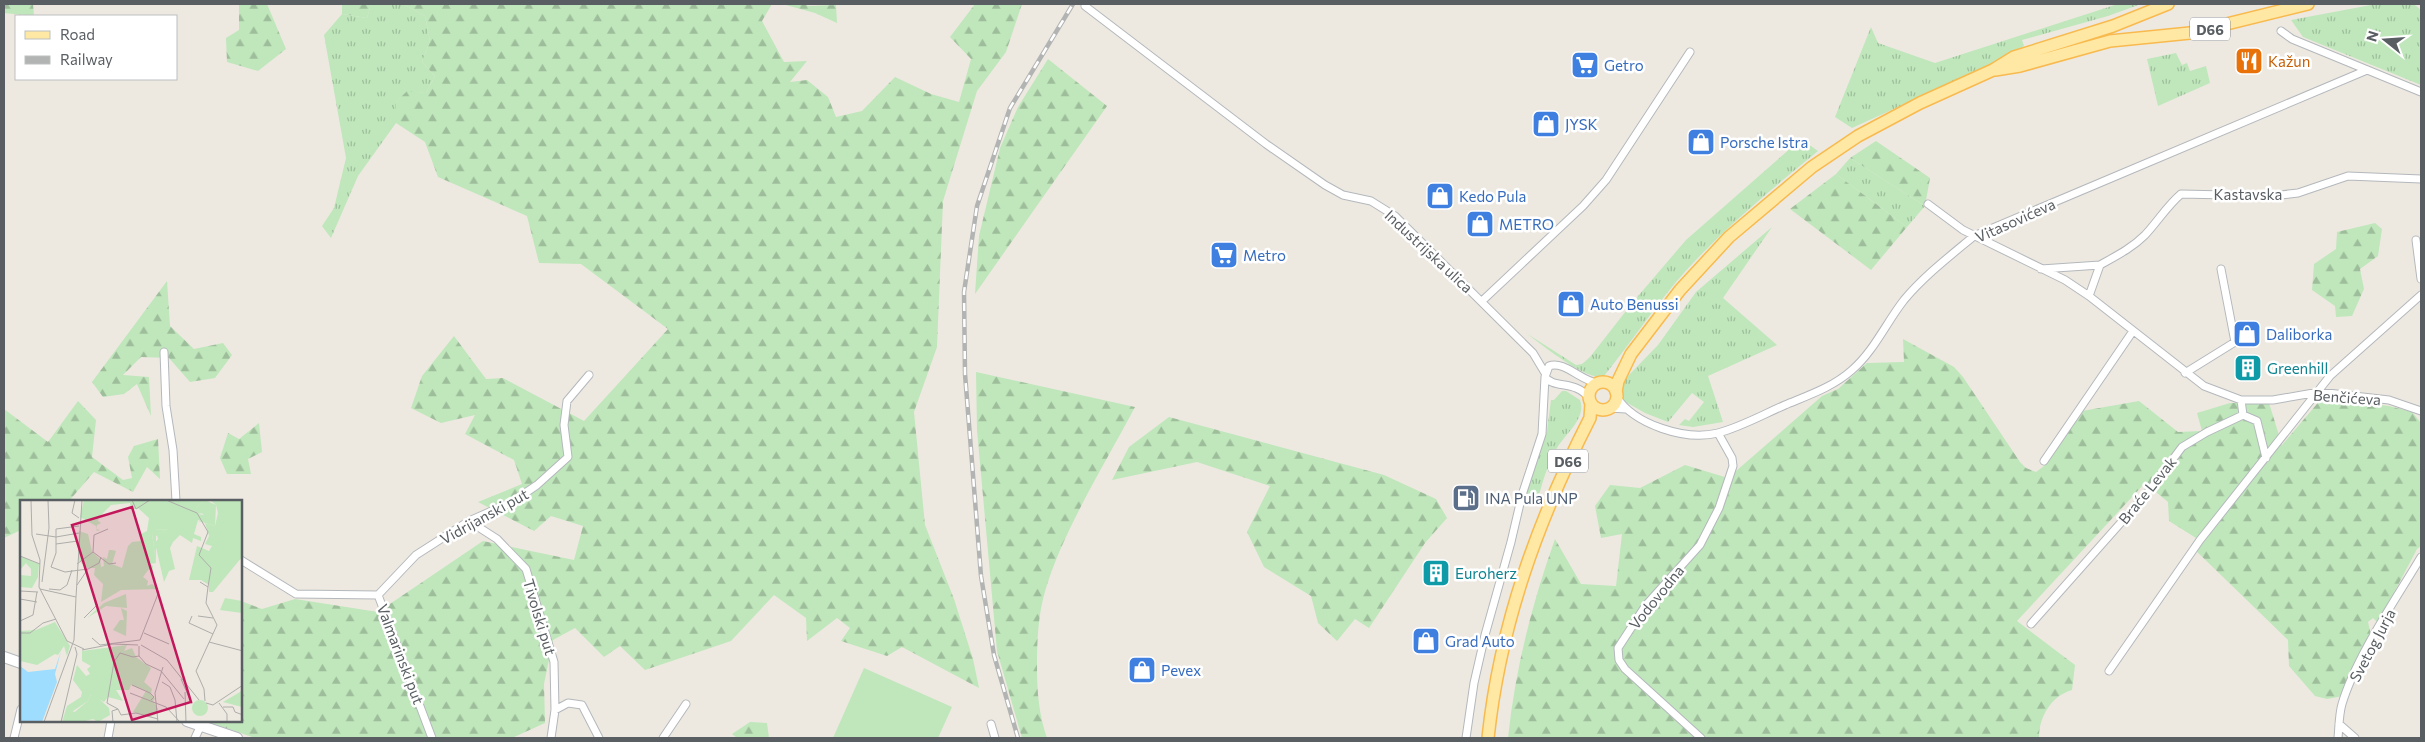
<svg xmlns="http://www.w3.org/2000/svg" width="2425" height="742" viewBox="0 0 2425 742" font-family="Commissioner,sans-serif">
<defs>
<pattern id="grass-tufts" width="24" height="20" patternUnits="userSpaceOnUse" patternTransform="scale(1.25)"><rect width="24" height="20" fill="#bfe7bb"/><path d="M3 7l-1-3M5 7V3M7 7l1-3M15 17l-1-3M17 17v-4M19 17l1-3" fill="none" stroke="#9ebe9b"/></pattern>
<pattern id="forest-firs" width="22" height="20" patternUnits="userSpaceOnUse" patternTransform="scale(1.25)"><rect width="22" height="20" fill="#bfe7bb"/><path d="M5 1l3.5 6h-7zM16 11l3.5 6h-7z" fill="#9ebe9b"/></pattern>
</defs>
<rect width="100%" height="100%" fill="#ede9e0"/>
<path fill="url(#grass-tufts)" d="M371,4H403L425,16L430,41L422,62L435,76L426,93L407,92L396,102V123L358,176L331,238L322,226L334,208L346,158L324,35L342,14L367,18Z
M2118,4H2141L2108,16L2022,40L2024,46L1997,62L1852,128L1835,117L1871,27L1878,43L1935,63Z
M2371,5H2415L2421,10V85L2303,37L2291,20Z
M2176,53L2182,65L2187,63L2190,71L2206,66L2210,83L2158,106L2147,59Z
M1801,139L1818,151C1768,192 1718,233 1676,282C1651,312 1629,345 1604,376C1588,383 1540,343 1526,333L1576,365L1582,364L1590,357L1633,302L1686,240Z
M1850,158L1925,206L1907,227L1836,174Z
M1772,227L1723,298L1777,345L1708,376L1723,422L1693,427L1679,425L1685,419L1689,421L1704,402L1692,393L1668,422L1645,413L1624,401L1621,388L1628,376L1658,345L1696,292Z
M1562,391H1566L1580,400C1587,418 1565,434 1557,448C1548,464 1542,482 1538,500L1526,495L1547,431L1551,400H1554Z"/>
<path fill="url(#forest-firs)" d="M4,4H33L34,16L4,13Z
M239,4H267L286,49L258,71L227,62L226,38L239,30Z
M342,4H371L367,18L342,14Z
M403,4H772L762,21L784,62L807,61L790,82L807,80L828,97L836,117L862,111L895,77L931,94L959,102L971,59L950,37L975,4H1022L1006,52L977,91L943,201L937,347L914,412L925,525L954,599L973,659L979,688L902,647L887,656L841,641L850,628L837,618L807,641L806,618L774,595L731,641L645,670L620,646L604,657L575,628L553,640L544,684L545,723L512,738H255L206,721H241V601L262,609L295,599L378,612L483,541L574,560L583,526L551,516L534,531L478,502L522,484L514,460L465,434L475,415L441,423L411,408L422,376L454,336L486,379L503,378L584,421L668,329L581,264L539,263L527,216L438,177L425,142L396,123V102L407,91L426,93L435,76L422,62L430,41L425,16Z
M782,4H805L808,6L836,5L837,23L815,13Z
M1048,59L1107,106L975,294L979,236L1000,148L1018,107Z
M1876,141L1930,178L1925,206L1850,158Z
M1836,174L1907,227L1871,270L1790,209Z
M2375,223L2382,229L2378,256L2360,269L2364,289L2352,316L2336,317L2335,306L2312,290L2314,264L2336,249L2337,232Z
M167,281L170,326L194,349L223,343L232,355L215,378L190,382L169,358L141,357L123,375L149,377L151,416L137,384L124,394L103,397L92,382Z
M1903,339L1954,367L1963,377L2020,462L2026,468L2036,472L2044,466L2082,411L2139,401L2178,432L2202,431L2197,413L2230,403H2269L2282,445L2322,398L2389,406L2412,412L2421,423V546L2417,549L2378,623L2373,618L2368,622L2371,635L2343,696L2327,699L2315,696L2289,666L2288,640L2191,546L2196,538L2169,521L2168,502L2145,483L2017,621L2075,665L2072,690C2051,696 2039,717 2039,738H1508C1515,670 1532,603 1555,539L1581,584L1616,586L1622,534L1601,538L1595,506L1610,485L1640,488L1685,465L1728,478L1822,396L1838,389L1867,363L1904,362Z
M976,372L1135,407C1106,462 1064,529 1046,588C1038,614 1037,640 1037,667C1037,692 1039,715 1047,738H1022L997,651L977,430Z
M78,401L96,420L92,457L123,480L132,478L128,457L134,446L158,439L160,479L147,467L133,492L94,472L69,501H21V530L4,538V409L48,442Z
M1169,417L1384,475L1436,499L1447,518L1425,543L1369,628L1355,619L1337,641L1318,623L1311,596L1264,567L1247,532L1270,486L1197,462L1112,480L1129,447Z
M259,423L262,452L248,459L251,474H227L220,458L228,433L239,439Z
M750,722L767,723L769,738H737L732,734Z"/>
<path fill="#bfe7bb" d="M864,668L952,707L938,738H833Z"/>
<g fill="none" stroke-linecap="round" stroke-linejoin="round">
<defs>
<path id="street" d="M1085,6L1266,144L1325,185L1343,195L1371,201L1395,216L1533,353L1545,373
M2281,31L2292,39L2421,92
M1928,204L1963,230L2065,280L2089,296L2204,386L2241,400H2273L2319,392L2389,400L2421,411
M2416,240L2421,279
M2100,265C2116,256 2132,248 2145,235C2158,221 2167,206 2181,194L2272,196L2298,193L2348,176L2421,179
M2041,269L2100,265L2089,296
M1482,301L1583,206L1606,180L1690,52
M164,352L166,406L173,450L176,501
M2185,373L2235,342L2221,269
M1616,396C1634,425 1686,441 1718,433C1741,427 1764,414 1785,405C1809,395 1833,387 1852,370C1874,351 1886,323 1904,300C1924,276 1950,256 1974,236L2367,70
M1589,398C1576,380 1554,389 1545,377L1549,366C1564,360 1582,382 1598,383
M2241,400L2243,415
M1609,408L1626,409
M2044,461L2133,331
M469,521L497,539L526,569L554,662L555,710L551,738
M241,560L296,594L378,595L432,738
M378,595L416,555L469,521L512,502L537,485L568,457L564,425L567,401L589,375
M2031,624L2149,491L2182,447L2207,432L2243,415L2257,421L2266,458
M2109,671L2200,540L2330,376L2421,295
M555,710L568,703L582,705L599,738
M991,724L995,738
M2339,724L2355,738
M14,738L21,709
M108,738L111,721
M195,738L201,725
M663,738L686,704
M1466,738L1474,683L1485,635L1511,542L1522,495L1542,434L1545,377
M1701,738L1625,669L1619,660L1618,648L1646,605L1700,545L1719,508L1733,466L1732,458L1718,433
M2338,738C2339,727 2339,714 2342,704C2356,657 2396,599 2421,557"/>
<path id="secondary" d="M4,657L21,663
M187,721L237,738"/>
<path id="primary" d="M1995,70L2020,66L2110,41L2190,33L2308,4
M1589 396a14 14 0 1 1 28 0a14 14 0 1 1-28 0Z
M1616,392L1618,381L1631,354L1680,290L1729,237L1812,167L1858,136L1920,103L1993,70L2014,57L2113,26L2168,4
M1488,738C1500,624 1538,520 1590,418L1591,404"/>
</defs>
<use href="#street" stroke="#b4b8bc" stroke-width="9"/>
<use href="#secondary" stroke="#b4b9be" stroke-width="12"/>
<use href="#primary" stroke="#f8ba4f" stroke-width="14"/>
<use href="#street" stroke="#fff" stroke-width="7"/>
<use href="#secondary" stroke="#fff" stroke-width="10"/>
<use href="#primary" stroke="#ffe8a4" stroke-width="11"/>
<defs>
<path id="rail" d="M1018,738L994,655L981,576L965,374L964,292L977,206L1010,108L1073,4"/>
</defs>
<use href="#rail" stroke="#b2b3b3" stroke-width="4.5"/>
<use href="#rail" stroke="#fff" stroke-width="2.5" stroke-dasharray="8" stroke-linecap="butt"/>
</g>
<defs>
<symbol id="restaurant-square" viewBox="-11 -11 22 22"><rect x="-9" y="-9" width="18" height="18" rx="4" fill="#e8710a" stroke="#fff"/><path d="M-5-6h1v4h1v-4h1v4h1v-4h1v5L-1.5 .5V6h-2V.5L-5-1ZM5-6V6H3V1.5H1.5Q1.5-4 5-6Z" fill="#fff"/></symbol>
<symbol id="supermarket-square" viewBox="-11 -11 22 22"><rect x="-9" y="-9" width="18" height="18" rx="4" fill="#3f7fe0" stroke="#fff"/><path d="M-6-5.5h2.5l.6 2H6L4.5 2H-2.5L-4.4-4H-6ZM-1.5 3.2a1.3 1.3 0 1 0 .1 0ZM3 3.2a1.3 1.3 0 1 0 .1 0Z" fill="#fff"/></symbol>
<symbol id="shop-square" viewBox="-11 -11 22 22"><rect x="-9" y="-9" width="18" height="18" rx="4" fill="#3f7fe0" stroke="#fff"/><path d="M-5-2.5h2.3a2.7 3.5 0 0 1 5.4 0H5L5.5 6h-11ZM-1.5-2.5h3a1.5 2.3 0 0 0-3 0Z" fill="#fff"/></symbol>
<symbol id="building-square" viewBox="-11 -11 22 22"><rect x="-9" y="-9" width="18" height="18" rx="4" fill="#0f9aa8" stroke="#fff"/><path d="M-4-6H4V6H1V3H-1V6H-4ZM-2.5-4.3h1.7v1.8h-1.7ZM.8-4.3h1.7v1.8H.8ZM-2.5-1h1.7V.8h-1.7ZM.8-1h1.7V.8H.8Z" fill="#fff"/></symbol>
<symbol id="fuel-square" viewBox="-11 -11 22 22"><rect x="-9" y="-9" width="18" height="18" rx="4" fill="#5c6f8a" stroke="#fff"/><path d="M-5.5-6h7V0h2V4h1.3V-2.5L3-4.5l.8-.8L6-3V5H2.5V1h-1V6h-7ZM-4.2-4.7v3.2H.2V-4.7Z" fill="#fff"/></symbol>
</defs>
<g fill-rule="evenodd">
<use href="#restaurant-square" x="2233" y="45" width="32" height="32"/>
<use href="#supermarket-square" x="1569" y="49" width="32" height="32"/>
<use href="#shop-square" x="1530" y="108" width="32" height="32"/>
<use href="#shop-square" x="1685" y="126" width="32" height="32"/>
<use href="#shop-square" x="1424" y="180" width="32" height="32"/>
<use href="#shop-square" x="1464" y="208" width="32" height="32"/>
<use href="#supermarket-square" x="1208" y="239" width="32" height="32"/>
<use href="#shop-square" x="1555" y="288" width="32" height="32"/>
<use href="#shop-square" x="2231" y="318" width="32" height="32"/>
<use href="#building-square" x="2232" y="352" width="32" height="32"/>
<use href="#fuel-square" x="1450" y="482" width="32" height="32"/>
<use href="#building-square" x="1420" y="557" width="32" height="32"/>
<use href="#shop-square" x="1410" y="625" width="32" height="32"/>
<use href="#shop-square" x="1126" y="654" width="32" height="32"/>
</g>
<g text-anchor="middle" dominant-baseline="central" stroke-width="5" stroke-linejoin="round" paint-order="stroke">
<g fill="#fff" stroke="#8b8e91" stroke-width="1">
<rect x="2190" y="17.5" width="40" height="23" rx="4"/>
<rect x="1548" y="449.5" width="40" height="23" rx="4"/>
</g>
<g font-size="14" font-weight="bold" fill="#595e62">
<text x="2210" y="29">D66</text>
<text x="1568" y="461">D66</text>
</g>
<g font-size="15" fill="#c56008" stroke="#fff" text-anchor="start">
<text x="2268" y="61">Kažun</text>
</g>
<g font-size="15" fill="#366cbe" stroke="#fff" text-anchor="start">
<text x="1604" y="65">Getro</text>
<text x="1565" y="124">JYSK</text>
<text x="1720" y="142">Porsche Istra</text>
<text x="1459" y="196">Kedo Pula</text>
<text x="1499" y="224">METRO</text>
<text x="1243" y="255">Metro</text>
<text x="1590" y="304">Auto Benussi</text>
<text x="2266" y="334">Daliborka</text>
<text x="1445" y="641">Grad Auto</text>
<text x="1161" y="670">Pevex</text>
</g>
<g font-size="15" fill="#595e62" stroke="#fff">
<text x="2248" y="194">Kastavska</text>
<text transform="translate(2015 220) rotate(-24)">Vitasovićeva</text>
<text transform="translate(1429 251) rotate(43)">Industrijska ulica</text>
<text transform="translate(2347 397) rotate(4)">Benčićeva</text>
<text transform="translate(2147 490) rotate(-51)">Braće Levak</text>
<text transform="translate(484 516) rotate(-29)">Vidrijanski put</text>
<text transform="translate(1656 597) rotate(-51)">Vodovodna</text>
<text transform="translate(540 617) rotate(73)">Tivolski put</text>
<text transform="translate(2372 645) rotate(-62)">Svetog Jurja</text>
<text transform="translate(401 654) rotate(69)">Valmarinski put</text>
</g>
<g font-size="15" fill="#0d838f" stroke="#fff" text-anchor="start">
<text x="2267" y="368">Greenhill</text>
<text x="1455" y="573">Euroherz</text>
</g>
<g font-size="15" fill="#4e5e75" stroke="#fff" text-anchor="start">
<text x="1485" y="498">INA Pula UNP</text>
</g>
</g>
<g transform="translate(20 500)">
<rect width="222" height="222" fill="#ede9e0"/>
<path d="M185,0L196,5L195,26L178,21L181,20L178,14L184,15L176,8ZM148,29L136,36V63L132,33L134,30ZM172 208a8 8 0 1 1 16 0a8 8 0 1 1-16 0Z" fill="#bfe7bb"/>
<path d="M64,0H185L176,8L180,6V10L186,7L188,12L178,14L181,20H178L174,34L181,37V41L173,38L172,43L160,35L153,42L150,48L155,69L149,71L144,82L135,43L138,39L137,35L148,29L135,30L132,33L136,63L130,64L133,66L132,74L129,69L123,77L128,81L127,86L132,84L139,89L101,90L81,102L83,84L74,75L75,68H67L58,60L59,31L68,34L72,52L80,59L81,67L84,66L83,57L87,59L89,50H92L96,51L92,64L102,68L108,46L112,42L121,41L119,35L127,31L129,18L118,8L111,10L110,3L91,5L79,17L78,21L81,23L77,25L76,29L80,30L77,31L76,29V26L60,17ZM190,0H222V57L193,92H189V85L181,80H169L177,46L189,51L192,46L185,44L189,36L185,23L195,26L198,13L196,5ZM0,56L19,64L18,77L12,88L0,87V75L11,76V69L6,63L0,70ZM106,94L107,108L86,106L67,118L84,103ZM205,98L222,101V113L200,110ZM101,108L107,111L106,136L93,130L100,120H104ZM35,122L50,146L47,156L44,146L38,155L35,154L17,165L0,161V131L16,130ZM107,145L104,151L112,148L116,157L131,168L124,182L132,189L131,193L135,199L133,201L138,209L136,214L130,217L113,212L126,191L111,185L109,190H96L103,201L88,197L84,202L71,194L68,201L53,211L61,222H42L47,206L61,197L62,192L53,180L57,165L66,176L70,174L67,169L71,166L62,161V151ZM222,189V207L203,202L220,192Z" fill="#bfe7bb"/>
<path d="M69,183L77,186L74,194L89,208L90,215L78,222L73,219L61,222L51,215L68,201L71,194L66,191Z" fill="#bfe7bb"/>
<path d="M41,151L35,174L37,182L22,222H0V166L8,172L35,169Z" fill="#9fddff"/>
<path fill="none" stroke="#aeadaa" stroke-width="1" d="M11,0L12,35L20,60L19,87L47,141L64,149M55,0L52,13L59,18M112,0L116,9L130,0M146,0L177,13L188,32L179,55L191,68L188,87M59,26L36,29V53L31,67L45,72L68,69L79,63L81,57M16,34L36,37L59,33M36,44L58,41M73,52L89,64L96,63M0,56L20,64M57,64L73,52L74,35L88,29M22,82L29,28L28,0M180,82L188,87L186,103L197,125L176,171L184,189L185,201M57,85L68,69M20,89L56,97L54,140L24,222M29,89L40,90L47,85L52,70M0,91L18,92M56,97L62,0M0,99L17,102M172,116L169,123L193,134M178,116L193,118M64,118L78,104M0,121L13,115L17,92M0,133H10L23,123L36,119M124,133L149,144M72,138L80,145L120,140M120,140L138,94M189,142L223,151M121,145L147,160L179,200M119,146V156L126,164L141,171L164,199M62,150L93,144L118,145M161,179L172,204M142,182L150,187L155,200L157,222M112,185L130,193L134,197L131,200M165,192L166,222M110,193L146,207L160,222M186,203L193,205L223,185M199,203L207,214V222M203,207H213L215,212L223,215M98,209L87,203L94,162L100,153L113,157L119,156M98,209L101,215L116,213L138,219M41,222L57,154L55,147M93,222L92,211L98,209M138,222L135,193L143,167"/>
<path fill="#c2185b" fill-opacity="0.15" stroke="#c2185b" stroke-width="2.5" d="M112,7L171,202L112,220L52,25Z"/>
<rect width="222" height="222" fill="none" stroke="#595e62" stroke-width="2.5"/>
</g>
<rect width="2425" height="742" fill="none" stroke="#595e62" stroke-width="10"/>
<rect x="15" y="15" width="162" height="65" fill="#ffffff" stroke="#bdbfc0"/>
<rect x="25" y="31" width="25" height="8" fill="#ffe8a4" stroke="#bdbfc0"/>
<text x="60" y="40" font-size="15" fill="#595e62">Road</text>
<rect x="25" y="56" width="25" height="8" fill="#b2b3b3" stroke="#bdbfc0"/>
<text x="60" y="65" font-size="15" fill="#595e62">Railway</text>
<g transform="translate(2385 40) rotate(287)" stroke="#ffffff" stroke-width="4" paint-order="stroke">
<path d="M0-4L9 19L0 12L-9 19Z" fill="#595e62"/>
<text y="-8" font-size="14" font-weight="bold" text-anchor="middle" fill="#595e62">N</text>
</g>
</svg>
